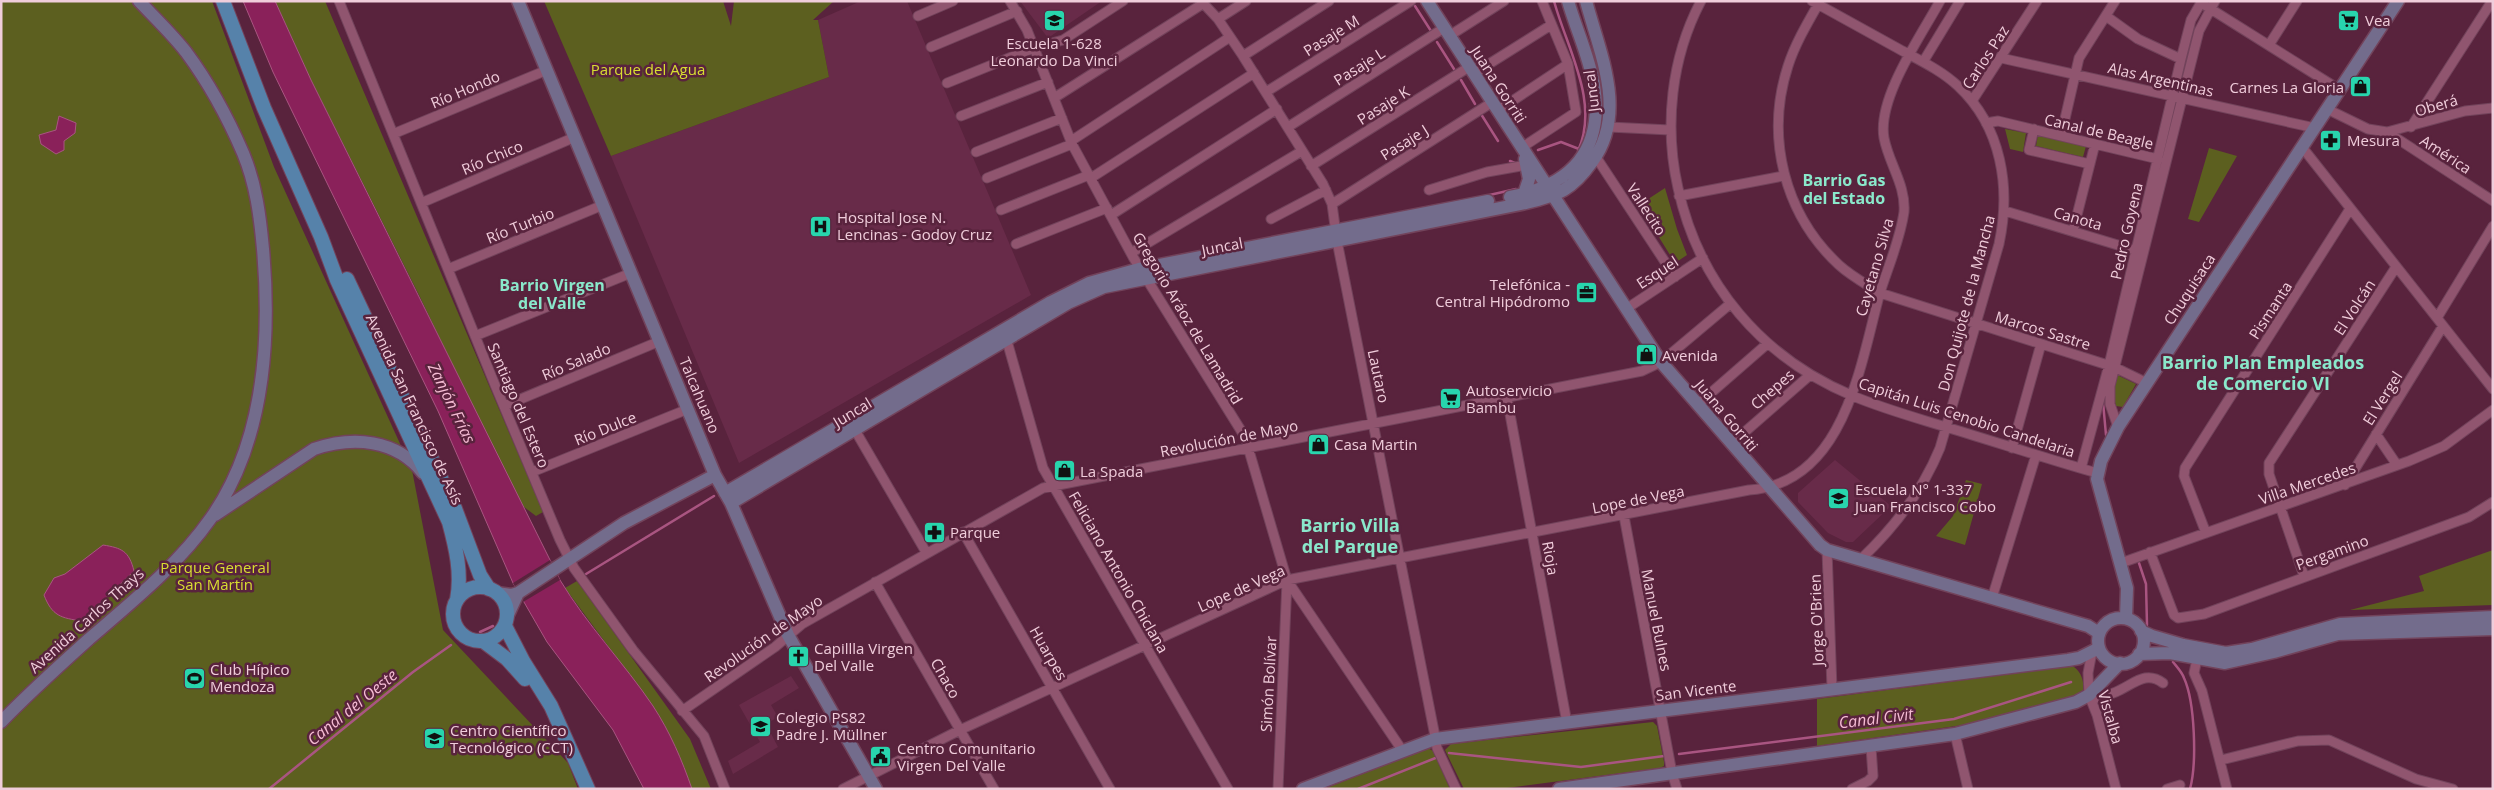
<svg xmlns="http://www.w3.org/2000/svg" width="2494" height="790" viewBox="0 0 2494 790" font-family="'Open Sans',sans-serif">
<rect width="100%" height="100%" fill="#59233d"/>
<path fill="#682b49" d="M861,1H907L1031,295L739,463L611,156L829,77L818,20Z
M1020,1H1102L1048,38Z
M1835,460L1891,506L1853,542H1846L1828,533L1798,502V493Z
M791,676L799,688L771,705L778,717L766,724L778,747L733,774L728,761L760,742L739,705Z"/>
<path fill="#5c5f1f" d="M1,1H212L274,167L412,470L443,630L568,763L578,789H1Z
M275,1H325L543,512L536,516L524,507L509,482L419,295L311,80Z
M544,1H723L731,26L734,1H834L813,20H818L829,77L611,156Z
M2005,129L2026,133L2023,152L2010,149Z
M2038,135L2086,146L2083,157L2036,146Z
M2209,148L2237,156L2199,222L2188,219Z
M1665,188L1677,229L1687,255L1675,263L1639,205Z
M2117,375L2136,384L2123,407L2116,406L2113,396Z
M1966,480L1982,484L1965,545L1936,536L1953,516Z
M2493,550V605L2350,610L2424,591L2419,576Z
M577,581L690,739L711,789H692L651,704L565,588Z
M2072,666C2080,669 2085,682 2083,690L2077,695L1963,725L1817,746V699Z
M1653,722L1657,726L1664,762V766L1660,768L1499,789H1464L1445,750L1451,744Z
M1428,748L1433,751L1450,789H1324Z"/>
<path fill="#8a215a" stroke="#a95581" d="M243,1H275L311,80L560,580C587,625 624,663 653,706C670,732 682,760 692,789H644L613,730L547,642L513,583L438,411L273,72Z
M59,116L76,123L75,133L64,141V150L56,154L41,144L39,135L56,130Z
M103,545C122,548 129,551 134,571L82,621C61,618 52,616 44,595L54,578L65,574Z"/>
<path fill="#59233d" d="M550,560L560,580L523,602L513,583Z"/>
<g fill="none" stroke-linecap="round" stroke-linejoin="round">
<path stroke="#a95581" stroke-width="2.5" d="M1554,1C1567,49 1600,102 1578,151
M1415,6L1431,31
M1437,42L1454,69
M1461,80L1475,104
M1481,114L1498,141
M1538,150L1561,142L1579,149
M1510,161L1515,163
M1485,196L1516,189
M2103,402L2106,435
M2138,560L2146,584L2147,625
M586,574L714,496
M480,632L493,626
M2173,662C2177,667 2182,672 2184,678C2195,702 2197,763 2190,789
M1449,753L1581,767L1664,756
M1679,754L1954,719L2071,682
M269,789L413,672L451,645
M1358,789L1438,757"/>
<defs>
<path id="street" d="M339,1L495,385L560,540L574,568L633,650L704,736L725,789
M1010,1L1027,30L1072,144L1133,257L1245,437L1287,580L1402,750
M1201,1L1218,19L1243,56L1323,184L1332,204L1337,241L1434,731L1437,748L1456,789
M1701,1C1671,58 1664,126 1678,188C1699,284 1762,358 1853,396C1884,409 1917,418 1949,428C1999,443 2048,459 2097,473
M1812,1C1841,17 1870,33 1899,49C1919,60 1941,70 1958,86C2002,127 2011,188 1999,244L1940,448C1922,492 1895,527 1860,560
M1820,1C1808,22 1795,44 1788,66C1765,137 1784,214 1839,265C1851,276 1866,284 1880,293L2114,367L2147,383
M2206,6L2340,90
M918,16L953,1
M2106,16L2138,39L2181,59
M1218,19L1246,1
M1449,36L1504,1
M2269,45L2297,1
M931,47L1017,11
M1243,56L1329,1
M2001,58L2315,128
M1923,62L1960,1
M1473,74L1551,25
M947,83L1034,48L1063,40L1123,1
M1266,92L1411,1
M1054,98L1204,3
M1972,101L2037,1
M2327,109L2368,129L2387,132L2493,201
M1497,111L1568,64
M961,116L1048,82
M1986,123L1998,121L2158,159
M1288,127L1444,28
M1609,127L1670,130
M2411,127L2492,1
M2034,129L2029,150L2090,164
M2387,132L2465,111L2493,108
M393,134L547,70
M2061,136L2079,58L2115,1
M1071,141L1230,37
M2302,147L2493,389
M1521,148L1576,112L1568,64L1542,1
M976,152L1062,118
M1596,157L1675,277
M1311,166L1469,67
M987,178L1072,144
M1091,178L1254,73
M1429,190L1487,172L1527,165
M1679,196L1783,176
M421,203L575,137
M1332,204L1491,103
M1001,210L1089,175
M2005,211L2141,252
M1111,215L1277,109
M1271,219L1326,190
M2073,231L2095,144
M1016,244L1107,208
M1131,253L1302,151
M448,269L603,205
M1626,309L1703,258
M2437,318L2493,226
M1005,334L1043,468L1228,789
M475,336L631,273
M1507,398L1567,723
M1697,405L1767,344
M504,406L660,341
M852,425L926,552
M2118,427L2110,404V386L2199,31L2215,1
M2376,434L2397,465
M1731,444L1810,375
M2012,448L2041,344
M2081,468L2109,365L2181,59L2191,20L2202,1
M532,472L688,409
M2345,485L2443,326
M1624,516L1672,773L1677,789
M963,532L1110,789
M2206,533L2184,476L2185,468L2350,209
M1827,550L1832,689
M2150,552L2174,615L2178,618L2204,614L2469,517L2493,502
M2121,563L2409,461L2444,446L2493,410
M2304,576L2269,474V463L2396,267
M875,582L994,789
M1992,598L2036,455
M2092,652L2088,673L2089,695L2097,715L2116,789
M2197,659L2194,673L2202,691L2227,789
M2090,700C2100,697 2111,695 2120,690C2136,682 2147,671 2163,683
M682,711L775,647L802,624L1043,488L1642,371L1661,362L1730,304
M1955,734L1968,789
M2221,760L2298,741L2329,740L2416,779L2453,789
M843,789L960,730L1287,580L1749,490C1843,484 1860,368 1879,296C1887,269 1900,241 1904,212C1906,185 1889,164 1884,138C1877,98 1921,36 1940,1
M1278,789L1287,581
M1852,789L1868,781L1873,776L1871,747
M2167,789L2180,785"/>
<path id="secondary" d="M518,1L715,475L731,503L788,635L876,789
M1427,1L1661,362L1820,545L1827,550L2088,626L2099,633
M1524,194L1529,179L1525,159
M1510,197C1572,185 1604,150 1594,85C1589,56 1576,29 1568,1
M725,493L1051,302L1089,283L1139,269L1488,201
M731,503L1068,303L1104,287L1526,203C1559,195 1572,190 1592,162C1628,113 1600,54 1586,1
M215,515L314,449C353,436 396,439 423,473
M497,593L512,595L518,593L624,523L715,475
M507,617L518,593
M2126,618L2127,588L2097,479L2101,461L2118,427L2398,1
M2098 641a23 23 0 1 1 46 0a23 23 0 1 1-46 0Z
M2141,631L2152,636L2183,645L2226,653L2252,649L2340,624L2493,617
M2139,654L2170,653L2225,663L2274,652L2338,634L2493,629
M1,722C29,693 59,666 89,639C132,602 178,565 211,518C265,441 271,340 263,249C260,216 256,184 243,153C228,118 209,83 186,52C172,34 155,18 139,1
M1303,789L1435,739L2068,660L2079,658L2099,648
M1559,789L1955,734L2076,702L2089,695L2120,663"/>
<path id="primary" d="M223,1L264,108L321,237L337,280L449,522C456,548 462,573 457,600
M347,279L454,506L480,575L489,589
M453 614a27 27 0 1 1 54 0a27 27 0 1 1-54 0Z
M505,626L523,661L551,706L588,789
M483,641L507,659L525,679"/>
</defs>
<use href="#street" stroke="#72435b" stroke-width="11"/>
<use href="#secondary" stroke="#72435b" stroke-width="15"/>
<use href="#primary" stroke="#72435b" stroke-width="16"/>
<use href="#street" stroke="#90556f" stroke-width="9"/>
<use href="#secondary" stroke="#736c8c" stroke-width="12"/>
<use href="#primary" stroke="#5682aa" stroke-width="14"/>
</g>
<defs>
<symbol id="school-square" viewBox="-11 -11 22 22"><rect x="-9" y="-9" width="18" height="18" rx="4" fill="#28d5ad" stroke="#59233d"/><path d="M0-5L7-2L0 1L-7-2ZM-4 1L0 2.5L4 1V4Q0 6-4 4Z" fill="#111"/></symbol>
<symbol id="supermarket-square" viewBox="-11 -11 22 22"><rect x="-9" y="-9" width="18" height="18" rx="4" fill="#28d5ad" stroke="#59233d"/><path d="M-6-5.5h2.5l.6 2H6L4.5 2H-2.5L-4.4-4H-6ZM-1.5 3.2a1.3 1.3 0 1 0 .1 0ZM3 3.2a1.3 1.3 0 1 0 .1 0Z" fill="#111"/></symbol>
<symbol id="shop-square" viewBox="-11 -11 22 22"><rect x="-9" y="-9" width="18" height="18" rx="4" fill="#28d5ad" stroke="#59233d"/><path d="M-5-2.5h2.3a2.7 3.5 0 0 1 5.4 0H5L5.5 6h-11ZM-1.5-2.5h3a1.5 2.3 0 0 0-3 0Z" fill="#111"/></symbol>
<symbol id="pharmacy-square" viewBox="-11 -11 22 22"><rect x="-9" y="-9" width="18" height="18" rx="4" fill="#28d5ad" stroke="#59233d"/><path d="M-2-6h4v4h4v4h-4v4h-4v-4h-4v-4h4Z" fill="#111"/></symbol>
<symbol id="hospital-square" viewBox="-11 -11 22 22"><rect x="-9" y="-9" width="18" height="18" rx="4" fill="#28d5ad" stroke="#59233d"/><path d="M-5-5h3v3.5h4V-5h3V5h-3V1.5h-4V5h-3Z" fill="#111"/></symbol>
<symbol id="office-square" viewBox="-11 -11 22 22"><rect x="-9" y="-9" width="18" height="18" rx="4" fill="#28d5ad" stroke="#59233d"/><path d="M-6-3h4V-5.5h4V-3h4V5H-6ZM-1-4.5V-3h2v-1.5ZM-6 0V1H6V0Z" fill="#111"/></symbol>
<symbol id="church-square" viewBox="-11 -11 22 22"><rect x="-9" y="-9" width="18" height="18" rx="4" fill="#28d5ad" stroke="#59233d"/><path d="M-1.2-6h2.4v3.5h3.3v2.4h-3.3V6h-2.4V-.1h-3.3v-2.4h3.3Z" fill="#111"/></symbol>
<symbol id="stadium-square" viewBox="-11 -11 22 22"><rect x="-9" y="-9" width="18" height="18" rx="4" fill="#28d5ad" stroke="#59233d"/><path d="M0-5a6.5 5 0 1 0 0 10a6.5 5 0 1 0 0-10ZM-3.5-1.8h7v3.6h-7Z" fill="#111"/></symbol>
<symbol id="university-square" viewBox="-11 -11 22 22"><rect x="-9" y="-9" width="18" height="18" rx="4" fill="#28d5ad" stroke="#59233d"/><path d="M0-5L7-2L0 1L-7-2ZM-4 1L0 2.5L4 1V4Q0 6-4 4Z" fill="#111"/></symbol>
<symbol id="civic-square" viewBox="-11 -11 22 22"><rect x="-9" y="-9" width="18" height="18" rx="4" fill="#28d5ad" stroke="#59233d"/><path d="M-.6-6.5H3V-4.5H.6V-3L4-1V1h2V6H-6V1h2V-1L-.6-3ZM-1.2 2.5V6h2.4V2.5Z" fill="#111"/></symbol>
</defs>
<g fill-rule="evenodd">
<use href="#school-square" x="1042" y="8" width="25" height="25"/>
<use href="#supermarket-square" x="2336" y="8" width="25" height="25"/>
<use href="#shop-square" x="2348" y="74" width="25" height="25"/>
<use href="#pharmacy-square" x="2318" y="128" width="25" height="25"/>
<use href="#hospital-square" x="808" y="214" width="25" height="25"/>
<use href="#office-square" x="1574" y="280" width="25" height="25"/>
<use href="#shop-square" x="1634" y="342" width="25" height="25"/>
<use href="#supermarket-square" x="1438" y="386" width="25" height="25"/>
<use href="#shop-square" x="1306" y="432" width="25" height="25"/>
<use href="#shop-square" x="1052" y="458" width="25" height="25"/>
<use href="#school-square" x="1826" y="486" width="25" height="25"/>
<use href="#pharmacy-square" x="922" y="520" width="25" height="25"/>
<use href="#church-square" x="786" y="644" width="25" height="25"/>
<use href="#stadium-square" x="182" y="666" width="25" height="25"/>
<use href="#school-square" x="748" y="714" width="25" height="25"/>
<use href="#university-square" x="422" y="726" width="25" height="25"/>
<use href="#civic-square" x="868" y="744" width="25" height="25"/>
</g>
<g text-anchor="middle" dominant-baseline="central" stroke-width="5" stroke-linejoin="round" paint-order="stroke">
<g font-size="15" fill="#f0cddb" stroke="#59233d" text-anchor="start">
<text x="2365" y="20">Vea</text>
<text x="1054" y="43" text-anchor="middle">Escuela 1-628<tspan x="1054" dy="17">Leonardo Da Vinci</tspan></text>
<text x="2344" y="87" text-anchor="end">Carnes La Gloria</text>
<text x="2347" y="140">Mesura</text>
<text x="837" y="217">Hospital Jose N.<tspan x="837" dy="17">Lencinas - Godoy Cruz</tspan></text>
<text x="1570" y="284" text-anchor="end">Telefónica -<tspan x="1570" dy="17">Central Hipódromo</tspan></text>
<text x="1662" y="355">Avenida</text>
<text x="1466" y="390">Autoservicio<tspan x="1466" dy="17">Bambu</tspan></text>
<text x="1334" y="444">Casa Martin</text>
<text x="1080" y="471">La Spada</text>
<text x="1855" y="489">Escuela N° 1-337<tspan x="1855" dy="17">Juan Francisco Cobo</tspan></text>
<text x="950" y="532">Parque</text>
<text x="814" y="648">Capillla Virgen<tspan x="814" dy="17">Del Valle</tspan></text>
<text x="210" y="669">Club Hípico<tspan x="210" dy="17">Mendoza</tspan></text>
<text x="776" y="717">Colegio PS82<tspan x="776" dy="17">Padre J. Müllner</tspan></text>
<text x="450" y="730">Centro Científico<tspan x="450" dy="17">Tecnológico (CCT)</tspan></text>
<text x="897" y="748">Centro Comunitario<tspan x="897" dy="17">Virgen Del Valle</tspan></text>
</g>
<g font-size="15" fill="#f0cddb" stroke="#59233d">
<text transform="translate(1331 35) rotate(-32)">Pasaje M</text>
<text transform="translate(1985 57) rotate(-57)">Carlos Paz</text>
<text transform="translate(1359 66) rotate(-32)">Pasaje L</text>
<text transform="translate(2161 79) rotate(13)">Alas Argentinas</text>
<text transform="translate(1499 84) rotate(57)">Juana Gorriti</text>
<text transform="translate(465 89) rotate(-23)">Río Hondo</text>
<text transform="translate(1591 91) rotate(-97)">Juncal</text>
<text transform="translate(1383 105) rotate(-32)">Pasaje K</text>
<text transform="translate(2436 105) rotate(-16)">Oberá</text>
<text transform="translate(2099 131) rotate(13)">Canal de Beagle</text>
<text transform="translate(1404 142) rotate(-32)">Pasaje J</text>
<text transform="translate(2446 154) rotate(33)">América</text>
<text transform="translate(492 157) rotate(-23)">Río Chico</text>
<text transform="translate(1647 209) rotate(57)">Vallecito</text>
<text transform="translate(2078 218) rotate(16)">Canota</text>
<text transform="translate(520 225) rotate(-22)">Río Turbio</text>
<text transform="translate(2126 231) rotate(-77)">Pedro Goyena</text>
<text transform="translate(1222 246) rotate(-11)">Juncal</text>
<text transform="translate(1874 267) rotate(-74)">Cayetano Silva</text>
<text transform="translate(1657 272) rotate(-33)">Esquel</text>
<text transform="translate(2189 289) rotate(-57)">Chuquisaca</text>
<text transform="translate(1966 303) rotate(-75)">Don Quijote de la Mancha</text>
<text transform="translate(2354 307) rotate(-57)">El Volcán</text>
<text transform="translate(2270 310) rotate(-57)">Pismanta</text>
<text transform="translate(1188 318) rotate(59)">Gregorio Aráoz de Lamadrid</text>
<text transform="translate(2043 330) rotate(17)">Marcos Sastre</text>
<text transform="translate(576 361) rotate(-23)">Río Salado</text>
<text transform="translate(1379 376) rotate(78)">Lautaro</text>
<text transform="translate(1772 389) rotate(-41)">Chepes</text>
<text transform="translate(700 395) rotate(67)">Talcahuano</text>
<text transform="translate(2382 398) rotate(-58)">El Vergel</text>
<text transform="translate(519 405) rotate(67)">Santiago del Estero</text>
<text transform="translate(415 409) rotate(65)">Avenida San Francisco de Asís</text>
<text transform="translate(852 412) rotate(-31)">Juncal</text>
<text transform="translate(1727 415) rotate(50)">Juana Gorriti</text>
<text transform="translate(1967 417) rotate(18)">Capitán Luis Cenobio Candelaria</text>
<text transform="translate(605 428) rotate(-22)">Río Dulce</text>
<text transform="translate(1229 438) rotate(-11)">Revolución de Mayo</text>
<text transform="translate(2307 483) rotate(-19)">Villa Mercedes</text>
<text transform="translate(1638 499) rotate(-11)">Lope de Vega</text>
<text transform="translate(2332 552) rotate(-20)">Pergamino</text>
<text transform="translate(1551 558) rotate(80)">Rioja</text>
<text transform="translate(1119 572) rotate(60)">Feliciano Antonio Chiclana</text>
<text transform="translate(1241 588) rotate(-24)">Lope de Vega</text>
<text transform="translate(86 620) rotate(-42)">Avenida Carlos Thays</text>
<text transform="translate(1657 620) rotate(79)">Manuel Bulnes</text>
<text transform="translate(1816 620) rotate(-92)">Jorge O'Brien</text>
<text transform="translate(763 638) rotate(-35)">Revolución de Mayo</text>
<text transform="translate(1049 653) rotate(60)">Huarpes</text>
<text transform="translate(946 678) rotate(60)">Chaco</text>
<text transform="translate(1268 684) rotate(-87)">Simón Bolívar</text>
<text transform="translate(1696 690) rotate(-7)">San Vicente</text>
<text transform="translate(2111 717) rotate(74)">Vistalba</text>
</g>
<g font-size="15" fill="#d8df31" stroke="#59233d">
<text x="648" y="69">Parque del Agua</text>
<text x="215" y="567">Parque General<tspan x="215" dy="17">San Martín</tspan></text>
</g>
<g font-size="16" font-weight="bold" fill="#8ae8cb" stroke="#59233d">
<text x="1844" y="180">Barrio Gas<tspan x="1844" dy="18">del Estado</tspan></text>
<text x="552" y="285">Barrio Virgen<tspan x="552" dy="18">del Valle</tspan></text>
</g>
<g font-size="16" font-style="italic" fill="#f5bcd4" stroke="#59233d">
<text transform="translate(452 403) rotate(64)">Zanjón Frías</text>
<text transform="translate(352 707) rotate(-39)">Canal del Oeste</text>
<text transform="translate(1876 718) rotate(-7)">Canal Civit</text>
</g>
<g font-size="18" font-weight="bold" fill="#8ae8cb" stroke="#59233d">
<text x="2263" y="362">Barrio Plan Empleados<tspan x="2263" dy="21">de Comercio VI</tspan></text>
<text x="1350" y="525">Barrio Villa<tspan x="1350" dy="21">del Parque</tspan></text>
</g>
</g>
<rect width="2494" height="790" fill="none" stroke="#f0cddb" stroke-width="5"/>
</svg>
